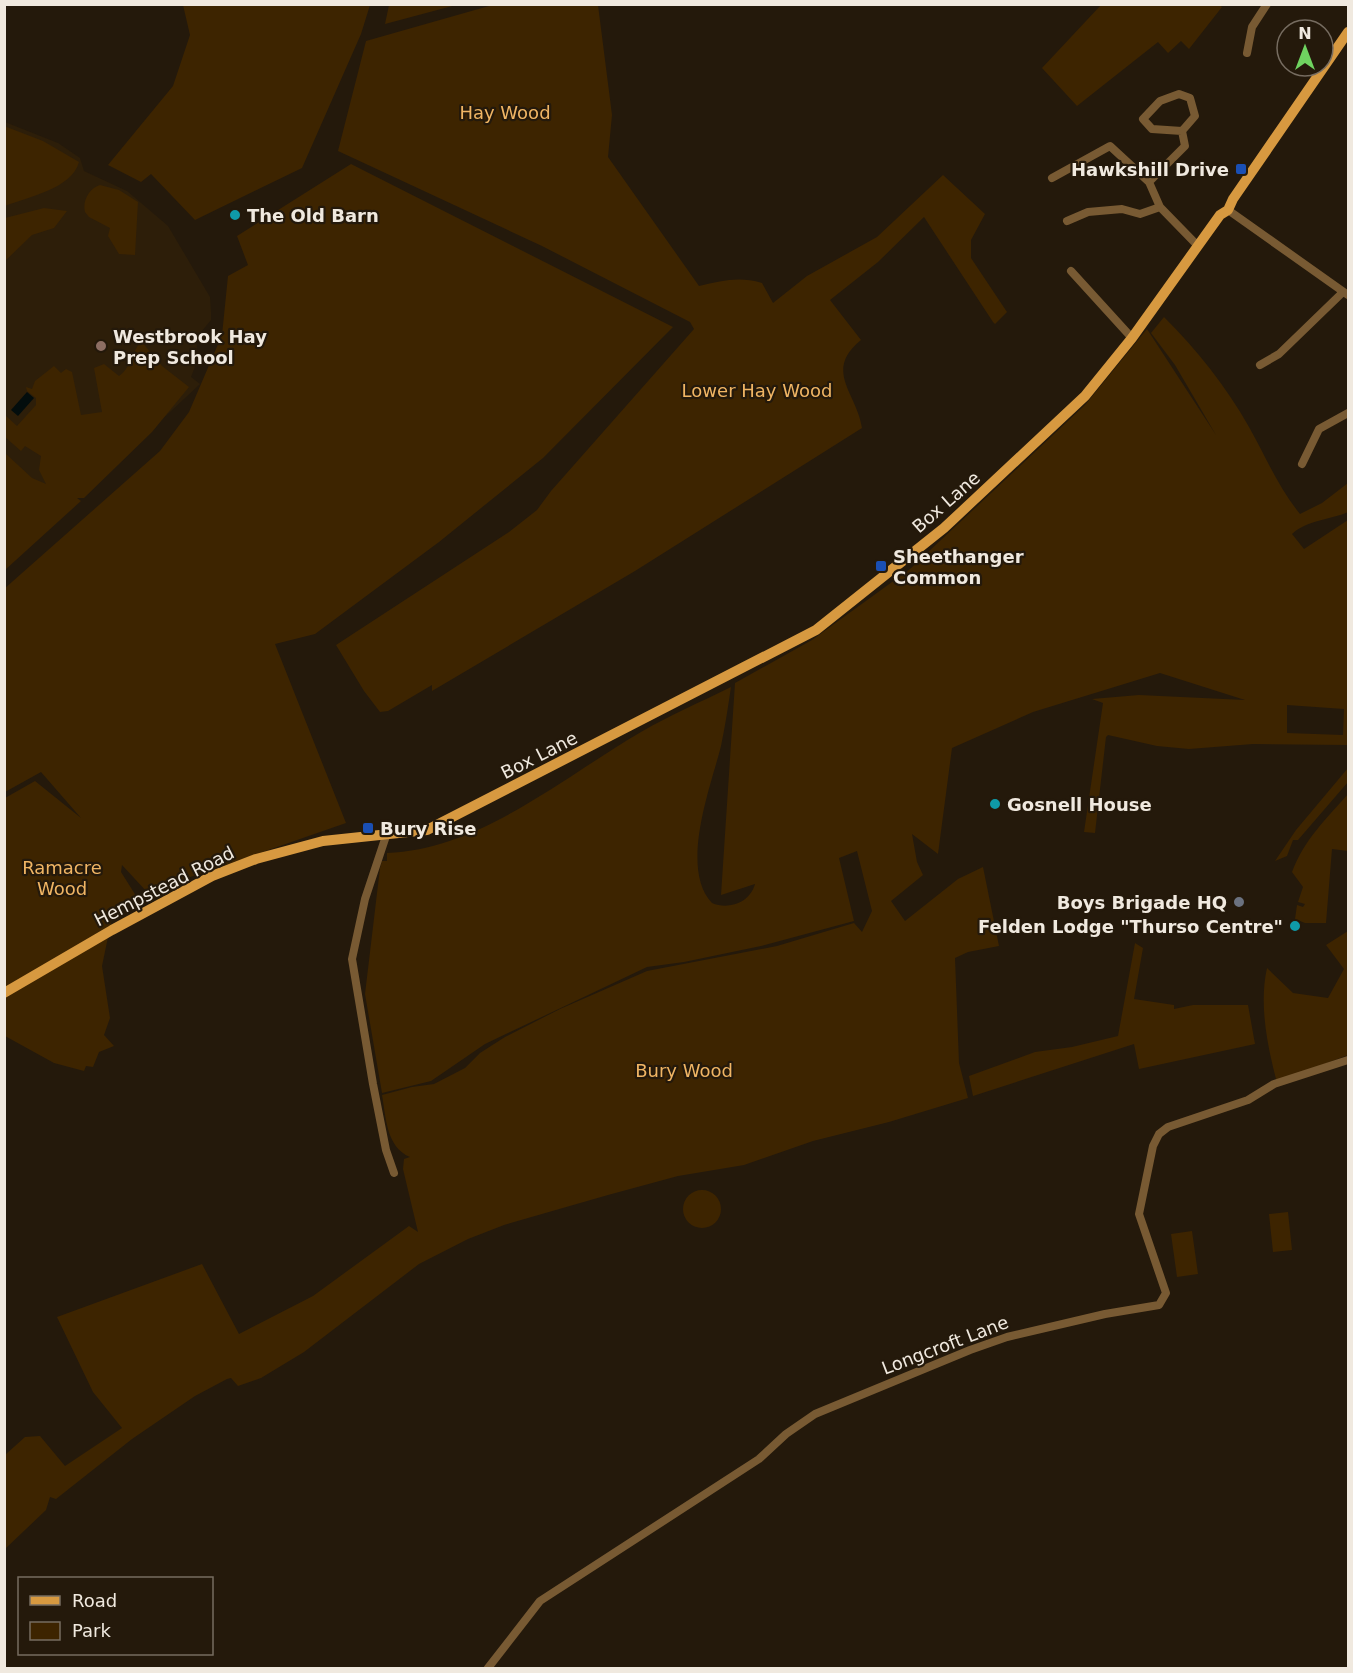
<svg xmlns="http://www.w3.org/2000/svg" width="1353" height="1673" viewBox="0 0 1353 1673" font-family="'DejaVu Sans',sans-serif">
<rect width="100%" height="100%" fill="#24190b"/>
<path fill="#2d1e09" d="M5,122L58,143L80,158L84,171L127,191L168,226L210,297L211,312V320L196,338L198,359L191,377L200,384L5,566Z"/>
<path fill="#3d2400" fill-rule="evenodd" d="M496,4L598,5L612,115L608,157L699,286C722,281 738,276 762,283L773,303L807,276L877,237L943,175L985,214L971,240V258L1007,312L995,324L993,322L924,217L878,262L830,300L861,340C823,371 857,393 862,428L635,571L432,691V685L388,711L380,712L364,691L336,645L509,532L537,510L551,491L694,329L690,322L542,246L338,151L366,41Z
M183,5H370L361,34L302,168L195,220L151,174L141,182L108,165L173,86L190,35Z
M389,5V4L456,5L385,24Z
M1219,5L1222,7L1189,49L1181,41L1168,53L1158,42L1077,106L1042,68L1101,5Z
M4,126L43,141L79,162C72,189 27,197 5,206Z
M351,164L673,327L543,458L439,542L315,634L275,644L346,823L147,892L122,865L121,872L138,899L113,913L102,966L110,1018L104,1035L114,1046L99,1052L93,1067L86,1066L84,1071L54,1063L5,1036V798L35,781L81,818L41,772L5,792L4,589L160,451L189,412L222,335L228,276L248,265L237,236Z
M100,185L119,190L138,202L135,255L119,254L108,236L110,228L89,217L85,212C82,200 90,188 100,185Z
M44,208L67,211L54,228L32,235L5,261V218Z
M1164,317C1197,350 1226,386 1249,427C1266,457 1278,487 1300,514L1322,503L1348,483V512C1330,520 1307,520 1292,534L1304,549L1348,520V745L1253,744L1189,749L1157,746L1108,735L1106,737L1095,833L1084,832L1103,703L1092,699L1139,695L1245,700L1160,673L1033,712L952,748L938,854L912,834L917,862L923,875L891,901L905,921L958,879L983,867L999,946L968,952L955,958L959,1063L968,1098L889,1122L813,1141L744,1165L678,1176L608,1195L504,1225L468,1239L419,1264L304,1352L261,1378L238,1386L231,1378L227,1379L195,1396L132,1439L56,1499L50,1497L46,1510L5,1549V1455L25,1437L40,1436L65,1466L122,1428L93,1392L57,1317L202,1264L239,1334L313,1296L409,1226L418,1232L403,1169L404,1159L410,1157C386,1147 386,1117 382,1095L412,1087L434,1084L465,1068L480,1053L505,1037L560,1009L647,971L777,946L854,923L862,932L872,911L857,851L839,858L854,921L761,946L684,962L647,967L485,1044L431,1081L382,1093L365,994L380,868L382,861H387V853C481,849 562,778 641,732C670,715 701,702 731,687C728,707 725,727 721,746C711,786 679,868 712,903C728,910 750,903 755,884L721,895L735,683L812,640L910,569L1085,405L1147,329L1216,435L1175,365L1151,333ZM1287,705L1344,709L1343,735L1287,733Z
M141,341L162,366L189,387L152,432L84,498H77L81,501L5,570V453L32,478L46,484L39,470L41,456L25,446L21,451L5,437V415L17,426L36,405V398L27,391L26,387L32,389L35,381L54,366L61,373L66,369L72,372L81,415L102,412L94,368L104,364L119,376C131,368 132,352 141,341Z
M1348,768V782L1298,840H1293L1287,856L1275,861L1296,830Z
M1348,794V851L1332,849L1326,923H1305L1295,919L1297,905L1303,907L1305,904L1298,902L1303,887L1292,872C1304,840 1326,819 1348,794Z
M1348,931V1055L1282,1080L1276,1079C1267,1044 1259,1004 1267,968L1293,993L1328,998L1344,969L1326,945Z
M1135,943L1143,948L1134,999L1174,1005V1009L1193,1005H1248L1255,1044L1139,1069L1134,1044L973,1096L969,1076L1035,1052L1072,1047L1118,1036Z
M683 1209a19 19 0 1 1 38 0a19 19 0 1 1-38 0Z
M1288,1212L1292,1250L1273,1252L1269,1214Z
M1192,1231L1198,1274L1177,1277L1171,1234Z"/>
<path fill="#030d0d" d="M27,392L34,398L18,416L11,410Z"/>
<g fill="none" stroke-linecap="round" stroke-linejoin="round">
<path stroke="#785a33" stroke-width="8" d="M1247,53L1252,27L1267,4
M1052,178L1110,146L1149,182L1160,207L1198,246
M1149,182L1185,146L1182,131L1195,116L1190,98L1179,94L1160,101L1143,119L1152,129L1182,131
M1228,210L1348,295
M1067,221L1088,212L1122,209L1140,214L1160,207
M1071,271L1132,338
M1260,365L1279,354L1342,293
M1302,464L1319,429L1348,413
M386,836L365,899L352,959L373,1084L386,1150L394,1173
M488,1668L540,1601L759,1459L786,1434L815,1414L970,1350L1007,1337L1105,1314L1159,1305L1166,1293L1139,1214L1153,1146L1159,1134L1168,1127L1248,1100L1274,1084L1348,1060"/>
<path stroke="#d79940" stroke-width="10" d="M4,993L112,930L212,876L256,859L323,841L427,830L816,630L944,528L1085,396L1132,338L1220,215L1228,210L1233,199L1348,32"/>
</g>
<g fill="#1a4fb4" stroke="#24190b" stroke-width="2">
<rect x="1235" y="163" width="12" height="12" rx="3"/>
<rect x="875" y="560" width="12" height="12" rx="3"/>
<rect x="362" y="822" width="12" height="12" rx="3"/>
</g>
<g fill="#0f9aa8" stroke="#24190b" stroke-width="2">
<circle cx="235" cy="215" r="6"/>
<circle cx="995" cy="804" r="6"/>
<circle cx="1295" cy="926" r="6"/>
</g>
<circle fill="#8d6e63" stroke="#24190b" stroke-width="2" cx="101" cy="346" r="6"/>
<circle fill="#6b7280" stroke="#24190b" stroke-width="2" cx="1239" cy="902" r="6"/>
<g text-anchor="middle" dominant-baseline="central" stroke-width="4.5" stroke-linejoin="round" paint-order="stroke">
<g font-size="18" fill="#f0b564" stroke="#24190b">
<text x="505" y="112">Hay Wood</text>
<text x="757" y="390">Lower Hay Wood</text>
<text x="62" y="867">Ramacre<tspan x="62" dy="21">Wood</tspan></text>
<text x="684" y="1070">Bury Wood</text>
</g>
<g font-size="18" font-weight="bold" fill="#f0e9df" stroke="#24190b" text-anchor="start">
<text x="1229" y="169" text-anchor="end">Hawkshill Drive</text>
<text x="247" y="215">The Old Barn</text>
<text x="113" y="336">Westbrook Hay<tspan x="113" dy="21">Prep School</tspan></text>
<text x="893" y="556">Sheethanger<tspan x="893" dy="21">Common</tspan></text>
<text x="1007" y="804">Gosnell House</text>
<text x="380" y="828">Bury Rise</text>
<text x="1227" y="902" text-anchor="end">Boys Brigade HQ</text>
<text x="1283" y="926" text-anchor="end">Felden Lodge "Thurso Centre"</text>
</g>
<g font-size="18" fill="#f0e9df" stroke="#24190b">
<text transform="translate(946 502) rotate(-41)">Box Lane</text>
<text transform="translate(539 755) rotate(-27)">Box Lane</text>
<text transform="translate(164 886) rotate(-27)">Hempstead Road</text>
<text transform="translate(945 1345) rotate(-21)">Longcroft Lane</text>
</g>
</g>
<rect width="1353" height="1673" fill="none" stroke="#f0e9df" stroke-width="12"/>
<rect x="18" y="1577" width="195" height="78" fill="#24190b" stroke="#766c60" stroke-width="1.5"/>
<rect x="30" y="1596" width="30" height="9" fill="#d79940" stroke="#766c60" stroke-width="1.5"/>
<text x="72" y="1607" font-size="18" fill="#f0e9df">Road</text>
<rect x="30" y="1622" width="30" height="18" fill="#3d2400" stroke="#766c60" stroke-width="1.5"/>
<text x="72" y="1637" font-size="18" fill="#f0e9df">Park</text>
<g transform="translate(1305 48)"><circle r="28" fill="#24190b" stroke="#766c60" stroke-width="1.5"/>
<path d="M0-4.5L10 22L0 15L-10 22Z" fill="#6fd360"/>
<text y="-9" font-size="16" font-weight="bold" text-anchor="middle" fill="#f0e9df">N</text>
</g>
</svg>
